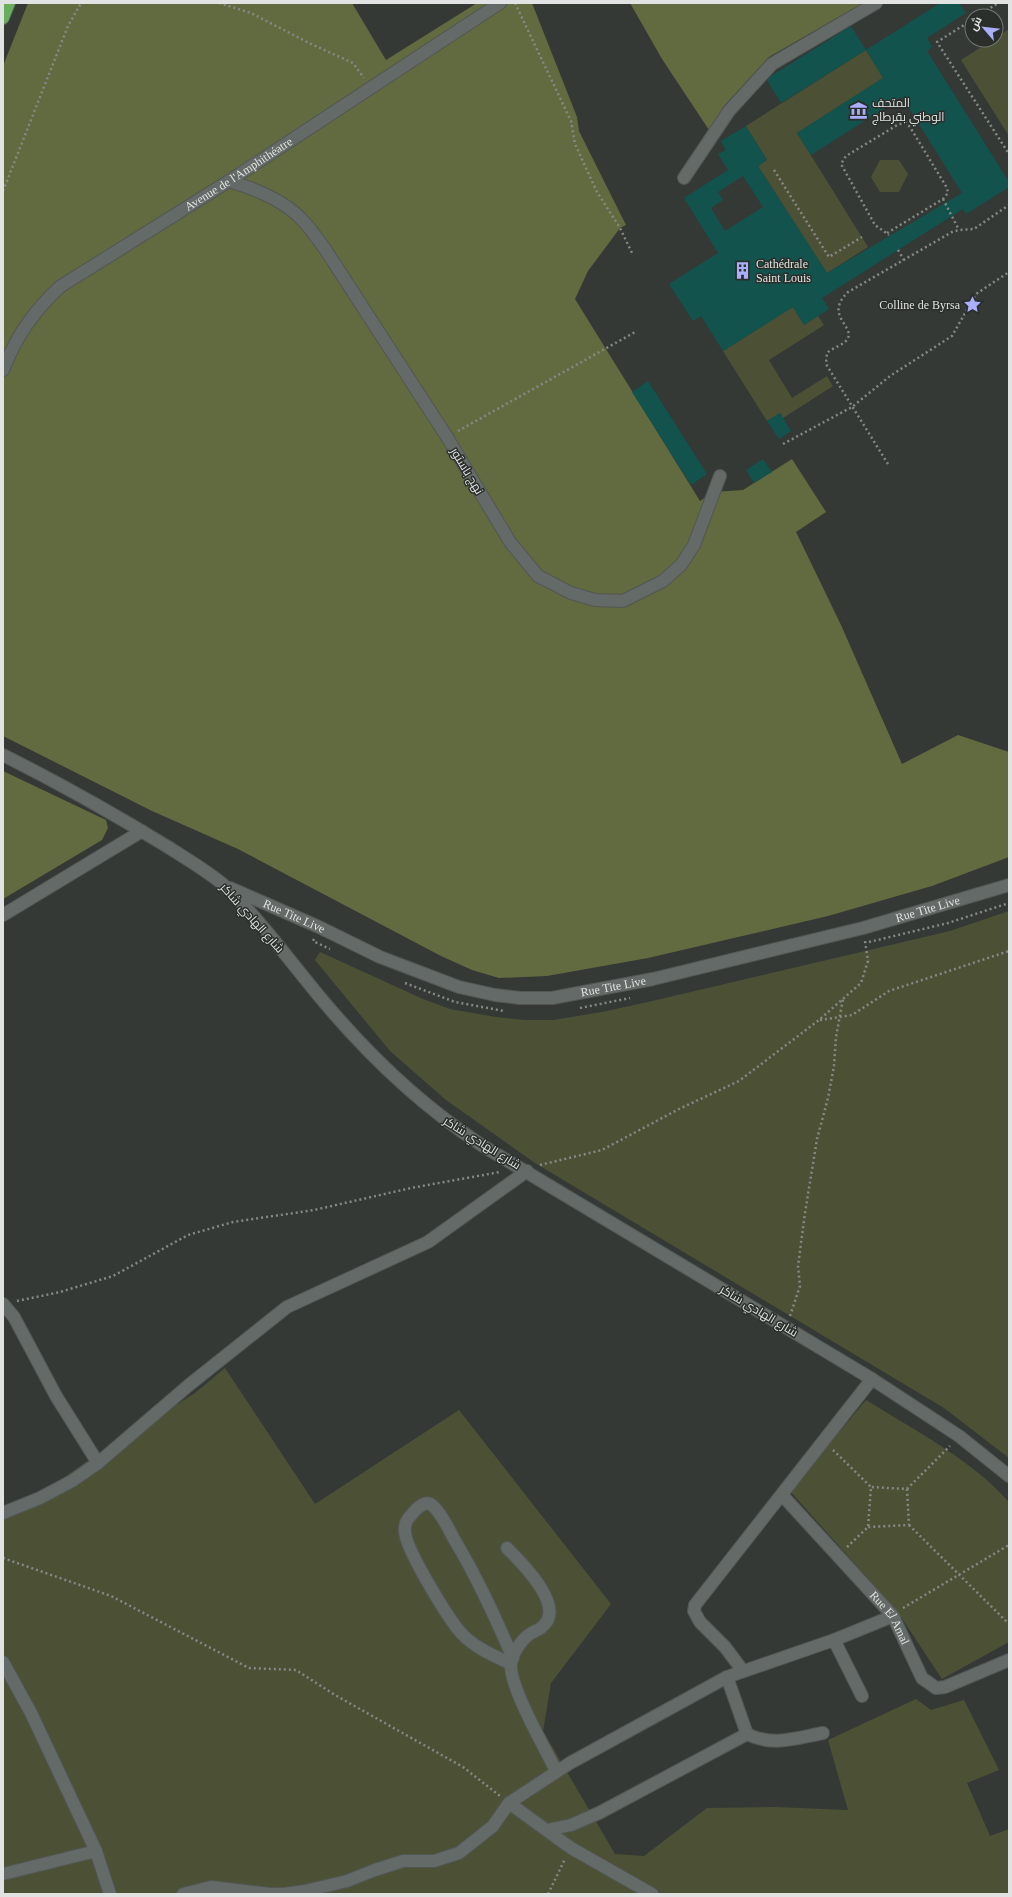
<svg xmlns="http://www.w3.org/2000/svg" width="1012" height="1897" viewBox="0 0 1012 1897" font-family="'Times New Roman',Cairo,serif">
<rect width="100%" height="100%" fill="#343936"/>
<path fill="#4c5136" d="M1009,29V136L961,60L992,40H996V38Z
M866,50L883,78L797,133L868,247L827,273L758,166L767,160L746,126Z
M880,160H899L908,174L899,192H880L871,177Z
M793,307L804,325L818,316L824,325L769,360L792,398L827,376L833,386L783,418L780,413L767,421L723,351Z
M1009,911V1458L944,1408L535,1163L446,1100L390,1051L315,960L320,952L423,999L450,1009L496,1017L525,1020H553L602,1012L648,1002L950,931Z
M225,1368L315,1504L459,1410L611,1604L551,1683L543,1731L615,1854L644,1856L707,1808L775,1807L848,1810L828,1740L916,1699L931,1710L964,1700L999,1770L967,1783L990,1836L1009,1829V1894H3V1509L49,1488L86,1462L195,1393Z
M866,1400C913,1429 973,1461 1009,1502V1642L942,1679L897,1611L790,1491Z"/>
<path fill="#626a3f" d="M28,3H352L386,60L477,3H532L577,117L579,131L626,225L620,228L588,271L575,299L700,501L713,492L743,490L792,459L826,512L796,532L841,625L902,764L958,735L1009,752V857L932,886L828,916L648,958L547,976L499,978L472,970L441,956L238,849L152,811L3,736V66Z
M630,3H863L769,57L724,106L709,130L662,59Z
M3,771L106,820L108,828L102,840L3,899Z"/>
<path fill="#12534e" fill-rule="evenodd" d="M940,3H959L966,13L927,38L932,47L927,51L1009,182V187L966,214L963,209L822,298L829,309L804,325L793,307L723,351L701,316L693,321L669,284L718,253L684,198L728,170L718,154L726,150L721,141L746,126L767,160L758,166L827,273L962,193L902,97L811,155L797,133L883,78L866,50ZM743,176L763,207L725,231L711,208L723,200L718,192Z
M851,26L866,50L781,103L767,80L771,76Z
M648,381L707,474L691,485L632,392Z
M780,413L791,431L779,439L767,421Z
M763,459L772,472L754,483L746,470Z"/>
<g fill="none" stroke-linecap="round" stroke-linejoin="round">
<defs>
<g id="minor">
<path d="M684,178L729,111L772,64L876,3"/>
<path d="M229,181C256,189 286,201 304,222C312,230 318,240 325,249L447,437L510,542L538,576L571,593L595,600L623,601L663,581L681,565L694,545L720,476"/>
<path id="s1" d="M3,370C16,336 34,310 61,286L229,181L500,3"/>
<path d="M3,755C59,783 114,814 168,847C185,858 214,875 227,888C261,921 289,960 319,996C367,1054 420,1105 483,1146L872,1379L959,1436L1009,1476"/>
<path id="s2" d="M230,888L319,927L380,957L459,987L495,995L520,998H552L653,979L863,928L1009,885"/>
<path d="M3,915L142,831"/>
<path d="M3,1304L14,1317L56,1396L98,1463"/>
<path id="s3" d="M782,1495L893,1616L922,1678L936,1688L945,1687L1009,1660"/>
<path d="M3,1513L40,1498L72,1481L98,1463L189,1385L287,1307L428,1242L527,1171"/>
<path d="M507,1548C521,1562 566,1606 543,1626C540,1630 534,1631 530,1634C521,1640 512,1654 511,1665C510,1688 545,1748 556,1771"/>
<path d="M834,1640L862,1696"/>
<path d="M3,1662L31,1713L96,1851"/>
<path d="M511,1664C495,1656 475,1648 462,1634C449,1620 406,1550 405,1532C404,1524 407,1519 413,1513C417,1508 426,1499 433,1506C442,1514 448,1528 454,1539C477,1577 495,1617 513,1658"/>
<path d="M743,1671L725,1647L700,1622L694,1611L695,1605L872,1379"/>
<path d="M727,1677L747,1734C773,1747 796,1738 823,1733"/>
<path d="M509,1803L571,1848L652,1894"/>
<path d="M547,1830L571,1825L599,1813L747,1734"/>
<path d="M3,1874L96,1851L110,1894"/>
<path d="M183,1894L211,1887L270,1894H284L305,1891L347,1881L375,1870L403,1861H434L459,1853L493,1826L509,1803L570,1763L727,1677L834,1640L893,1616"/>
</g>
<path id="highway" d="M3,18L9,3"/>
</defs>
<use href="#minor" stroke="#525755" stroke-width="14"/>
<use href="#highway" stroke="#525755" stroke-width="14"/>
<path stroke="#858986" stroke-width="2.5" stroke-dasharray="2 3" stroke-linecap="butt" d="M219,3L251,13L309,43L353,63L364,78
M515,3L571,121L575,144L597,192L620,228L632,253
M978,16L998,3
M972,20L937,42L1009,154
M774,170L829,257L862,237
M3,191L68,26L81,3
M943,199L959,230
M887,233L943,199L948,193L947,188L910,127L906,123L899,124L846,156L841,164L875,225L889,235
M898,250L904,260
M458,431L637,331
M783,444L852,407L890,376L952,336L976,294L1009,272
M888,464L826,364L827,353C833,347 845,345 848,338C854,326 824,315 848,292L952,232L959,230L974,229L1009,205
M314,939L313,941L330,949
M869,942L948,923L1009,903
M405,983L455,1002L504,1011
M580,1008L630,998
M820,1020L852,1015L889,991L1009,951
M540,1165L602,1150L679,1109L739,1081L819,1020L861,983L868,961L865,941
M17,1301L60,1292L113,1276L188,1235L233,1222L314,1210L411,1188L500,1172
M790,1316L800,1286L798,1266L805,1213L817,1139L828,1098L834,1066L836,1037L843,999
M833,1450L871,1487
M907,1489L950,1446
M909,1525L1009,1624
M847,1547L868,1527L871,1487L907,1489L909,1525L868,1527
M3,1558L111,1596L249,1668L296,1670L335,1695L463,1767L500,1796
M903,1608L1009,1545
M548,1894L565,1859"/>
<use href="#minor" stroke="#646a67" stroke-width="12"/>
<use href="#highway" stroke="#68ae5b" stroke-width="12"/>
</g>
<defs>
<symbol id="museum-bare" viewBox="-9 -9 18 18"><path d="M0-6L6-3V-2H-6V-3ZM-5-1h2V3h-2ZM-1-1h2V3h-2ZM3-1h2V3H3ZM-6 4H6V6H-6Z" fill="#abaffb" stroke="#2a2f2c" stroke-width="2.5" paint-order="stroke"/></symbol>
<symbol id="building-bare" viewBox="-9 -9 18 18"><path d="M-4-6H4V6H1V3H-1V6H-4ZM-2.5-4.3h1.7v1.8h-1.7ZM.8-4.3h1.7v1.8H.8ZM-2.5-1h1.7V.8h-1.7ZM.8-1h1.7V.8H.8Z" fill="#abaffb" stroke="#2a2f2c" stroke-width="2.5" paint-order="stroke"/></symbol>
<symbol id="sight-bare" viewBox="-9 -9 18 18"><path d="M0-6L1.8-2.2L6-1.7L2.9 1.2L3.7 5.4L0 3.3L-3.7 5.4L-2.9 1.2L-6-1.7L-1.8-2.2Z" fill="#abaffb" stroke="#2a2f2c" stroke-width="2.5" paint-order="stroke"/></symbol>
</defs>
<g fill-rule="evenodd">
<use href="#museum-bare" x="846" y="98" width="25" height="25"/>
<use href="#building-bare" x="730" y="258" width="25" height="25"/>
<use href="#sight-bare" x="960" y="292" width="25" height="25"/>
</g>
<g text-anchor="middle" dominant-baseline="central" stroke-width="3" stroke-linejoin="round" paint-order="stroke">
<g font-size="12" fill="#e0e3e1" stroke="#2a2f2c" text-anchor="start">
<text x="872" y="103">المتحف<tspan x="872" dy="14">الوطني بقرطاج</tspan></text>
<text x="756" y="264">Cathédrale<tspan x="756" dy="14">Saint Louis</tspan></text>
<text x="960" y="305" text-anchor="end">Colline de Byrsa</text>
</g>
<g font-size="12" fill="#e0e3e1" stroke="#2a2f2c">
<text stroke="none"><textPath href="#s1" startOffset="313">Avenue de l'Amphithéatre</textPath></text>
<text transform="translate(467 471) rotate(59)">نهج باستور</text>
<text stroke="none"><textPath href="#s2" startOffset="730">Rue Tite Live</textPath></text>
<text stroke="none"><textPath href="#s2" startOffset="70">Rue Tite Live</textPath></text>
<text transform="translate(252 918) rotate(48)">شارع الهادي شاكر</text>
<text stroke="none"><textPath href="#s2" startOffset="406">Rue Tite Live</textPath></text>
<text transform="translate(482 1143) rotate(32)">شارع الهادي شاكر</text>
<text transform="translate(759 1311) rotate(31)">شارع الهادي شاكر</text>
<text stroke="none"><textPath href="#s3" startOffset="164">Rue El Amal</textPath></text>
</g>
</g>
<rect width="1012" height="1897" fill="none" stroke="#e0e3e1" stroke-width="8"/>
<g transform="translate(984 28) rotate(298)"><circle r="19" fill="#2a2f2c" stroke="#737774"/>
<path d="M0-3L7 15L0 10L-7 15Z" fill="#abaffb"/>
<text y="-6" font-size="11" font-weight="bold" text-anchor="middle" fill="#e0e3e1">ش</text>
</g>
</svg>
